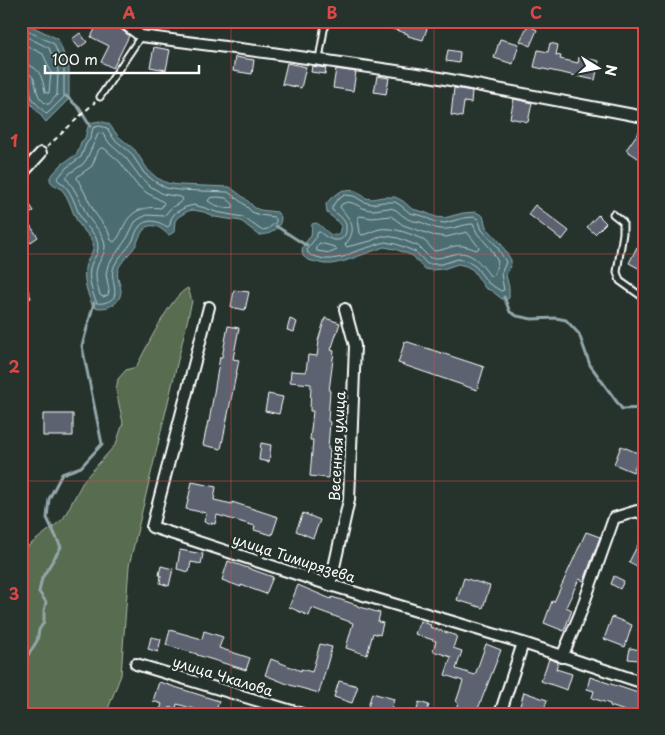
<svg xmlns="http://www.w3.org/2000/svg" width="665" height="735" viewBox="0 0 665 735" font-family="'Playpen Sans',sans-serif">
<rect width="100%" height="100%" fill="#26332d"/>
<filter id="ink" filterUnits="userSpaceOnUse"><feTurbulence type="fractalNoise" baseFrequency=".02" numOctaves="2"/><feDisplacementMap in="SourceGraphic" scale="10" xChannelSelector="R" yChannelSelector="G"/><feConvolveMatrix kernelMatrix="1 2 1 2 8 2 1 2 1" color-interpolation-filters="sRGB"/></filter>
<g filter="url(#ink)">
<path fill="#596c4f" stroke="#acb6a7" d="M188,288L192,301L129,566L121,675L106,714H21V553L27,547L63,519L84,480L116,444L123,423L116,390L118,379L126,370L136,367C146,349 171,295 188,288Z"/>
<path fill="#4b6d72" stroke="#93a7aa" d="M21,21L58,39L69,68V99L46,122L28,100L24,84L21,82Z
M100,121L109,124L118,136L135,150L148,170L157,178L167,183L179,185L230,187L247,200L255,208L260,210L277,212L281,217C281,229 271,235 259,235L241,221L215,217L204,212L193,210L188,211L178,217L175,221L174,232L169,235C163,231 158,224 149,226C145,227 143,231 141,234C139,237 138,241 136,245C131,253 121,261 118,270C116,277 120,283 121,290C121,306 105,310 93,307C88,295 83,281 85,268C86,259 95,253 93,243C90,235 83,231 79,224C72,214 70,198 61,189C57,185 52,186 50,180V177L62,164L77,154L81,142L85,138L89,123Z
M343,190L356,191L366,198L372,199L383,197H395L403,201L412,209L424,212L436,217L444,218L463,213L476,212L483,216L486,227L500,242L511,260V264L506,275L509,287V298L506,300L502,299L492,291L485,288L473,270L466,266L458,264L443,269L431,270L424,269L413,256L395,249L384,247L345,261L332,264H324L308,260L303,256L302,250L304,244L311,236L312,224L316,223C325,226 328,239 339,234L341,226L336,220L327,213L326,204L332,197Z"/>
<g fill="none" stroke-linecap="round" stroke-linejoin="round">
<path stroke="#b7c5c7" stroke-width="1" d="M21,27L26,30L54,44L64,69V97L48,113L46,114C42,109 35,103 32,98C28,90 33,80 21,78
M21,34L49,48L58,70L57,95L49,104H46C43,101 39,98 38,94C34,83 37,73 21,72
M21,43L43,54L51,72L49,93H47L45,92C42,77 40,65 21,64
M100,126L107,128L114,139L131,153L144,173L154,181L166,188L178,190L228,192L244,204L252,212L260,215L274,217L276,219V222L268,229L261,230L243,217L216,212L205,208L194,205L186,207L175,213L171,219L170,225L168,227C161,224 155,219 146,222C144,223 141,224 140,226C136,230 135,236 133,240C128,250 115,259 113,270C111,280 117,288 114,297C110,302 103,304 97,303C92,293 87,276 91,265C93,259 98,255 98,247C98,235 89,230 83,221C76,211 74,195 65,186C63,183 59,182 57,179L66,168L81,157L86,144L90,139L93,128Z
M99,133L103,134L110,144L126,158L140,177L150,186L163,194L181,197L183,199L182,201L171,208L164,216L147,215L139,219L135,222L127,238L108,265L106,274L109,290L108,295L103,297L100,295C98,287 94,277 97,268C99,260 105,255 105,246C104,232 93,226 87,215C81,202 75,189 66,178L70,173L82,165L86,160Z
M101,148H104L120,162L136,184L147,193L162,201L164,203L161,208C145,206 132,210 125,224C121,231 120,237 114,242L111,240L108,231L95,213L77,178L78,176L92,166L98,151Z
M345,195L354,196L364,202L372,204L383,202H395L400,205L410,213L423,216L435,222L445,223L464,218L474,217L478,219L482,230L496,245L506,262L501,274L504,290L501,291L488,283L476,267L467,261L458,259L442,264H427L416,252L396,244L385,242L354,252L343,257L331,259H324L310,255L308,253L307,249L315,239L318,232H320C327,239 342,246 346,232C346,231 346,226 346,225C344,218 337,214 332,210V207L336,201Z
M218,197L226,198L233,204L234,207C225,209 215,206 208,201L210,198Z
M347,202C356,202 362,210 372,210C380,210 388,206 396,210C399,212 401,215 405,217C409,221 415,221 420,222C427,224 434,229 442,229C452,230 463,224 473,224L477,233L491,249L498,262L494,275L492,276H490C482,265 471,249 454,254C446,256 439,259 430,258L418,246L398,238L386,236H381L371,241L346,247L345,245C359,228 350,220 340,207L341,205Z
M360,216L372,218L391,216L403,225L432,235L446,237L467,232L478,246L479,248L476,250C469,247 462,245 455,246C448,247 442,251 434,251C430,247 427,242 423,240C413,234 392,227 380,229C374,230 368,234 362,235L360,233L358,219Z
M320,243L335,247L337,250L330,253L317,251L316,248Z"/>
<path stroke="#93a7aa" stroke-width="3" d="M66,96L79,108L90,126
M276,226L304,244L307,245
M504,297L510,312L517,316L532,319L556,318L566,320L579,334L590,365L622,409L644,408
M21,666L37,641L39,630L44,622V611L46,602L39,592L42,578L61,547L47,518L49,499L62,474L81,467L102,444L82,346L94,303"/>
</g>
<path fill="#5d6270" stroke="#fff" d="M99,21H112L129,36L113,68L101,62L109,46L91,37Z
M374,21H424L429,23L423,40L408,36V34L374,23Z
M528,25L537,30L530,46L520,41Z
M80,33L87,42L79,48L72,39Z
M500,39L519,44L513,64L494,58Z
M550,43L558,45L556,55L561,56L560,59L578,63L579,57L599,61L595,80L534,67L538,50L548,52Z
M154,47L170,50L166,70L150,67Z
M448,50L460,52L459,63L446,61Z
M235,57L254,60L252,74L233,71Z
M287,63L306,67L301,88L282,84Z
M312,66L326,68L325,74L311,72Z
M336,69L356,72L353,91L333,88Z
M377,76L389,78L386,94L374,92Z
M454,88L472,91L471,103L464,102L462,117L451,115Z
M514,99L532,103L528,122L510,118Z
M644,124V162L626,150Z
M21,192L34,211L25,217L21,212Z
M535,205L569,231L562,240L528,214Z
M21,212L38,237L25,246L21,241Z
M598,215L606,223L595,234L587,227Z
M637,247L644,251V271L629,263Z
M21,275H22L31,298L21,302Z
M234,290L249,292L245,310L231,307Z
M325,318L340,323L331,350L334,351L329,391H330L328,421L330,422L328,449L330,450L328,478L310,476L313,440H310L313,411H310L311,384L290,382L291,371L306,372L308,355L317,356L319,341H318Z
M290,319L297,322L294,332L287,330Z
M228,326L239,328L233,359L239,360L221,449L203,445L208,421L209,422L220,357H222Z
M405,341L484,367L477,390L398,363Z
M268,394L283,397L279,414L265,411Z
M43,414H73V436H43Z
M261,443L271,445L269,462L259,460Z
M621,446L640,454L633,472L614,464Z
M192,482L216,487L214,500L232,504V502L278,517L272,535L254,530L255,526L217,515L215,524L204,522L206,513L186,509Z
M303,513L320,520L313,538L296,531Z
M586,532L600,537L584,581L579,579L566,607L572,610L564,631L544,623L552,601L554,602Z
M644,533V570L629,562Z
M180,550L203,554L201,564L191,562L189,572L177,569Z
M228,561L273,577L266,594L241,585V587L222,580Z
M161,566L173,569L169,586L160,583L161,575H159Z
M614,576L624,581L620,589L611,584Z
M464,578L490,586L483,608L457,600Z
M298,585L331,599L332,597L357,605V606L380,613L378,622L383,623L380,635L373,633L367,655L346,648L353,623L312,608L309,616L289,607Z
M612,617L632,625L625,647L604,639Z
M420,621L431,625L430,627L457,636L453,648L462,651L456,669L475,675L486,644L501,650L476,714H454L458,703L456,702L463,681L445,675L451,657L433,651L436,641L415,634Z
M170,630L202,639L204,631L223,637L219,648L250,658L246,670L197,655V654L166,645Z
M151,637L161,639L158,652L148,649Z
M320,644L332,647L319,693L290,685L265,675L271,659L301,671V669L312,672Z
M630,648L640,650L638,660L628,659Z
M549,659L558,662L556,669L572,674L567,690L541,681Z
M590,677L644,695V714H634L610,706V704L592,698L594,691L587,689Z
M339,681L358,686L352,703L334,697Z
M159,682L219,701L215,714H196L198,710L177,704L176,709L170,707L168,712L160,710L162,704L153,701Z
M524,692L547,700L543,714H535L519,709Z
M372,693L394,699L390,714H379L367,710Z
M419,702L429,705L426,714H416Z"/>
<g fill="none" stroke-linecap="round" stroke-linejoin="round">
<defs>
<path id="service" d="M319,59L324,30L328,21
M100,97L141,36
M613,214L623,222V233L617,272L620,281L644,298"/>
<path id="minor" d="M121,21L141,36L272,53L424,75L644,117
M21,175L41,153
M209,307L152,527L330,585L523,643L644,683
M330,585L349,500L355,346L345,309
M562,657L580,614L614,518L637,511L644,515
M136,664L302,714
M500,714L523,643"/>
</defs>
<use href="#service" stroke="#fff" stroke-width="9"/>
<use href="#minor" stroke="#fff" stroke-width="14"/>
<path stroke="#fff" stroke-width="2" stroke-dasharray="5 4" stroke-linecap="butt" d="M47,147L95,102"/>
<use href="#service" stroke="#26332d" stroke-width="5"/>
<use href="#minor" stroke="#26332d" stroke-width="10"/>
</g>
</g>
<path fill="none" stroke="#dc4848" stroke-width="1" stroke-opacity="0.55" d="M231,21V714M434,21V714M21,254H644M21,481H644"/>
<g text-anchor="middle" dominant-baseline="central" stroke-width="5" stroke-linejoin="round" paint-order="stroke">
<g font-size="14" fill="#fff" stroke="#26332d">
<text transform="translate(337 446) rotate(-87)">Весенняя улица</text>
<text transform="translate(294 558) rotate(18)">улица Тимирязева</text>
<text transform="translate(223 676) rotate(17)">улица Чкалова</text>
</g>
</g>
<rect width="665" height="735" fill="none" stroke="#26332d" stroke-width="55"/>
<g transform="translate(598 68) rotate(100)" stroke="#26332d" stroke-width="4" paint-order="stroke">
<path d="M0-4L9 19L0 12L-9 19Z" fill="#ffffff"/>
<text y="-8" font-size="14" font-weight="bold" text-anchor="middle" fill="#ffffff">N</text>
</g>
<path d="M45 65v8h154v-8" fill="none" stroke="#ffffff" stroke-width="2.5"/>
<text x="52" y="65" font-size="15" fill="#ffffff" stroke="#26332d" stroke-width="4" paint-order="stroke">100 m</text>
<rect x="28" y="28" width="610" height="680" fill="none" stroke="#dc4848" stroke-width="2"/>
<g font-size="16" text-anchor="middle" font-weight="bold" fill="#dc4848">
<text x="129" y="19">A</text>
<text x="332" y="19">B</text>
<text x="536" y="19">C</text>
<text x="14" y="147">1</text>
<text x="14" y="373">2</text>
<text x="14" y="600">3</text>
</g>
</svg>
